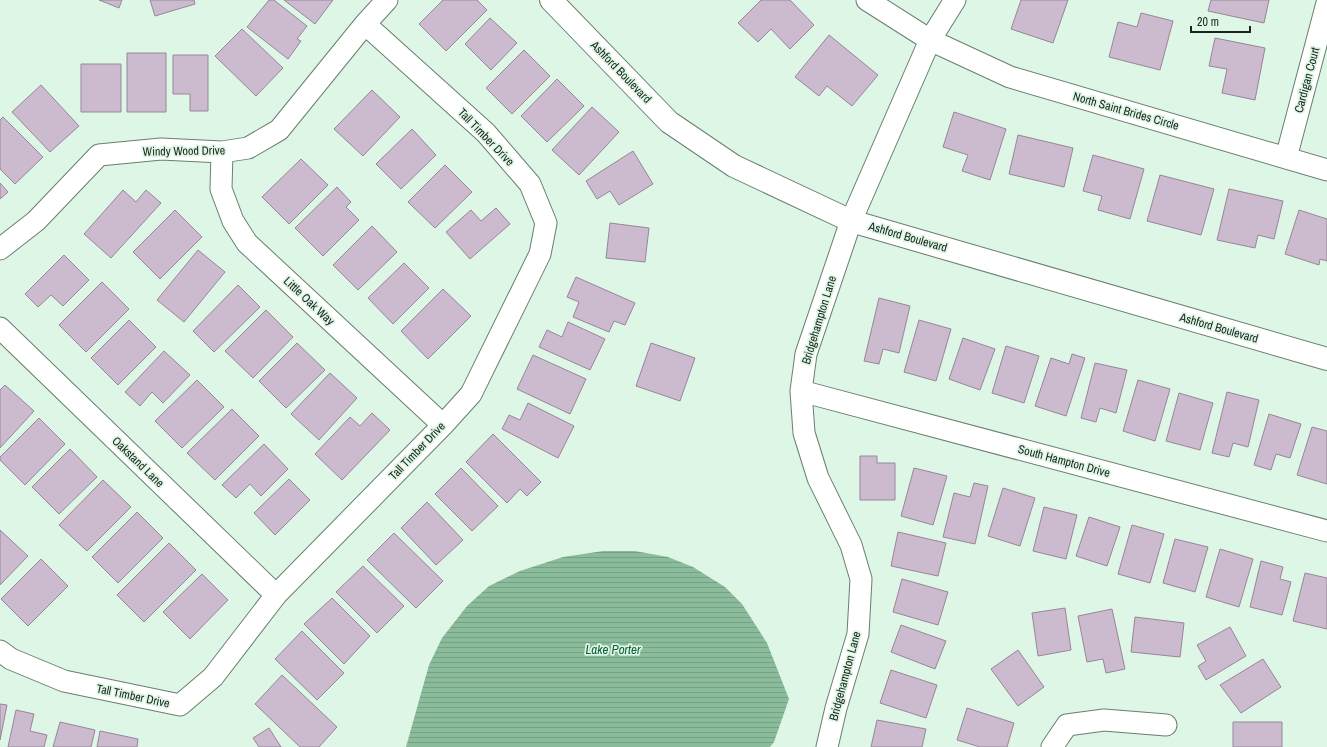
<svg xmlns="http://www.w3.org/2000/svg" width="1327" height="747" viewBox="0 0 1327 747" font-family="'Archivo Narrow',sans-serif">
<defs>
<pattern id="water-rules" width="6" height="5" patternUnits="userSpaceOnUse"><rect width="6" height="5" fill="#8abc9b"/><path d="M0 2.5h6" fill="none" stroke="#76a185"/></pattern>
</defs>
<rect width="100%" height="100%" fill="#def6e5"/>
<path fill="url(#water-rules)" d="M603,551H635L668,557L693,567L725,587L742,604L767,643L789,699L774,742L770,747H406L429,665L442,638L467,606L489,586L520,571L563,557Z"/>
<path fill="#ccbbcf" stroke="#978699" d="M99,0H122L119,8Z
M150,0H194L195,4L155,16Z
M269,0H274L307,26L297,39L301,41L288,59L247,27Z
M284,0H333L315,24Z
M443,0H477L487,10L446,51L419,24Z
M761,0H790L814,25L790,49L771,29L758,42L738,23Z
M1021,0H1068L1053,43L1011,29Z
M1211,0H1269L1264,23L1208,11Z
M1141,13L1173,21L1160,70L1109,57L1118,22L1137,27Z
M490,18L517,43L491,70L465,44Z
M242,29L283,68L256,96L215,56Z
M829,35L878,75L852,106L827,86L819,96L795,77Z
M1215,38L1265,48L1255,100L1222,93L1227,69L1209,66Z
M524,50L550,76L512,114L486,88Z
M127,53H166V112H127Z
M173,55H208V111H190V94H173Z
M81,64H121V112H81Z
M557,79L584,106L547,142L521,116Z
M41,85L79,126L50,152L12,112Z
M372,90L400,117L363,156L334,129Z
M592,107L619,132L579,175L552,150Z
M954,112L1006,129L990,180L962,171L968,155L943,147Z
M3,117L43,157L15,184L0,169V120Z
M412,129L436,155L401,189L376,164Z
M1018,135L1073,148L1064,187L1009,174Z
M633,151L653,184L619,205L610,191L597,199L586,181Z
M1093,155L1144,169L1130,219L1098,210L1102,196L1083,191Z
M301,159L328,185L289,224L262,197Z
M445,165L472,192L435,228L408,202Z
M1160,175L1214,189L1201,235L1147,221Z
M0,183L8,192L0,199Z
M337,187L351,202L346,207L359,220L323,256L295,228Z
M1229,189L1283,201L1274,239L1258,235L1255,248L1217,240Z
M123,190L136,202L146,190L161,203L111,258L84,234Z
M496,208L510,224L470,259L446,232L471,210L481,221Z
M175,210L202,237L160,279L133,252Z
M1299,210L1327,219V261L1320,259L1319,265L1285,254Z
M610,223L649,228L645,262L606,258Z
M372,226L397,252L358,290L333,265Z
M198,250L225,272L184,322L157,300Z
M64,255L89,280L63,306L51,295L38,307L25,294Z
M404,263L429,288L393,324L368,298Z
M576,277L635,303L625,325L614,321L609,332L573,317L579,302L567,297Z
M102,282L129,309L86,352L59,325Z
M238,285L260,307L214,352L193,331Z
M443,289L471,316L428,359L401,331Z
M879,298L910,306L899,353L883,349L879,364L864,361Z
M266,310L293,337L253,378L225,351Z
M129,320L156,347L118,385L91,358Z
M919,320L951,329L936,381L904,372Z
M568,322L605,339L590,370L539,347L547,330L562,337Z
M963,338L995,349L980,390L949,379Z
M297,343L325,370L286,408L259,381Z
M651,343L695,358L680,401L636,386Z
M1006,346L1039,356L1024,403L992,393Z
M164,351L190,375L163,403L152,392L140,406L125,392Z
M1072,354L1085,358L1066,416L1035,406L1051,358L1069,364Z
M533,355L586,379L570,414L517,389Z
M1095,363L1127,370L1116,413L1100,408L1096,422L1081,418Z
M330,373L357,398L319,440L291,414Z
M197,380L224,407L182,448L155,421Z
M1138,380L1170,389L1155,441L1123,431Z
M5,385L34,411L0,448V390Z
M1227,392L1259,400L1248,447L1233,443L1229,457L1212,453Z
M1179,393L1213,403L1200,450L1166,441Z
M528,403L574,426L558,458L502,429L509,415L520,420Z
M232,409L259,436L215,480L187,453Z
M372,413L390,430L342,480L315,454L350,417L360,426Z
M1269,414L1301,424L1290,458L1276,454L1271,470L1254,465Z
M39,418L65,444L25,485L0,460V457Z
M1312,427L1327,431V484L1297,475Z
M493,434L541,482L527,496L520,489L507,503L466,462Z
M264,444L288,469L261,496L250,484L236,498L222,485Z
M70,449L97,477L59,514L32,487Z
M860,456H877V463H895V500H860Z
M461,468L498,506L472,531L435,494Z
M914,468L947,476L933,525L901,516Z
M289,479L310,500L275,535L254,513Z
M103,480L131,507L87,551L59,525Z
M974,483L988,486L975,544L943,537L954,493L970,497Z
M1003,488L1035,498L1020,546L988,536Z
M427,502L463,540L436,565L401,528Z
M1044,507L1077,515L1066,559L1033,551Z
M137,512L163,538L118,583L92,557Z
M1089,517L1120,527L1107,566L1076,556Z
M1132,525L1164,534L1150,583L1118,574Z
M0,530L28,556L0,585Z
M898,532L946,543L938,576L891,566Z
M394,533L443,581L416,608L367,560Z
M1175,539L1208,547L1195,592L1163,583Z
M169,543L196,570L144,622L117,595Z
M1220,549L1253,559L1239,607L1206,597Z
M41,559L68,586L28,626L1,599Z
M1261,561L1283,567L1280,579L1291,582L1282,615L1250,607Z
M363,566L404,606L377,633L336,592Z
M1305,573L1327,578V629L1293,621Z
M202,574L228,600L190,639L163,612Z
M902,579L948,592L938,625L893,612Z
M332,598L370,636L344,664L304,624Z
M1065,608L1071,650L1038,656L1032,613Z
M1112,609L1125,669L1106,673L1103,659L1087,662L1078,616Z
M1135,617L1184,623L1180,657L1131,652Z
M901,625L946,641L935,669L891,652Z
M1230,627L1246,656L1206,680L1198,666L1206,661L1197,645Z
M302,631L344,673L317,700L275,659Z
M1018,650L1044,687L1018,706L991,669Z
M1263,659L1281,687L1241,713L1220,685Z
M891,670L937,685L926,718L880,703Z
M282,675L337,727L319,747H300L255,704Z
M0,704L7,705L0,740Z
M967,708L1014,723L1007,747H980L957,740Z
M16,710L34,714L30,731L47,735L44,747H8Z
M877,720L926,729L922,747H871Z
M60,722L95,730L91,747H53Z
M1233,722H1282V747H1233Z
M269,728L281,747H259L253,738Z
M100,731L138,739L137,747H97Z"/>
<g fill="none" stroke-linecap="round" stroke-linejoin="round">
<defs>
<path id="street" d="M867,0L930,40L1010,77L1327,170
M222,152L221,189L233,221L247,243L443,425
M1286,158L1327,3
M0,249L36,221L99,155L161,149L222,152L248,148L279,130L365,24L387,0
M0,328L276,595
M801,391L1327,531
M0,651L11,659L64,681L180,705L213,677L276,595L443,425L471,394L540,254L546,223L530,184L486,133L365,24
M827,747L836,708L858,634L861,579L851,545L818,478L804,433L801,391L806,354L851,221L930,40L955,0
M1052,747L1067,725L1104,720L1166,725"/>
<path id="secondary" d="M551,0L669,122L734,166L851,221L1327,359"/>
</defs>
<use href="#street" stroke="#697f70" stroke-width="23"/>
<use href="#secondary" stroke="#697f70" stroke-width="24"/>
<use href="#street" stroke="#fff" stroke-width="21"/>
<use href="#secondary" stroke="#fff" stroke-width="22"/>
</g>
<g text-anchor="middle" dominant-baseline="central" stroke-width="3.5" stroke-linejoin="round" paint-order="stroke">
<g font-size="12" fill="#1a231d" stroke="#def6e5">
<text transform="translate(621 72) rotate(46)">Ashford Boulevard</text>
<text transform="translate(1307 80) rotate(-75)">Cardigan Court</text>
<text transform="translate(1126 111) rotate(16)">North Saint Brides Circle</text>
<text transform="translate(486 137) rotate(46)">Tall Timber Drive</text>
<text transform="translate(184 151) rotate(-1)">Windy Wood Drive</text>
<text transform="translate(908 237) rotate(16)">Ashford Boulevard</text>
<text transform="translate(309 301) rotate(43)">Little Oak Way</text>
<text transform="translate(819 320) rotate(-73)">Bridgehampton Lane</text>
<text transform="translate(1219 328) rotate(16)">Ashford Boulevard</text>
<text transform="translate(417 451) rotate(-46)">Tall Timber Drive</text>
<text transform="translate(1064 461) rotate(15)">South Hampton Drive</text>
<text transform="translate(138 462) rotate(44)">Oakstand Lane</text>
<text transform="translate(845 676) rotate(-75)">Bridgehampton Lane</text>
<text transform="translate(133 696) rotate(12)">Tall Timber Drive</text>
</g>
<g font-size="13" font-style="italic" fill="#0d6037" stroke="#def6e5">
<text x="613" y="649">Lake Porter</text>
</g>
</g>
<path d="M1191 26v6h59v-6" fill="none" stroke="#1a231d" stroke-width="2"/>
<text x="1197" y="26" font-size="12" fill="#1a231d" stroke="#def6e5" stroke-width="3" paint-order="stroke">20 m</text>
</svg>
